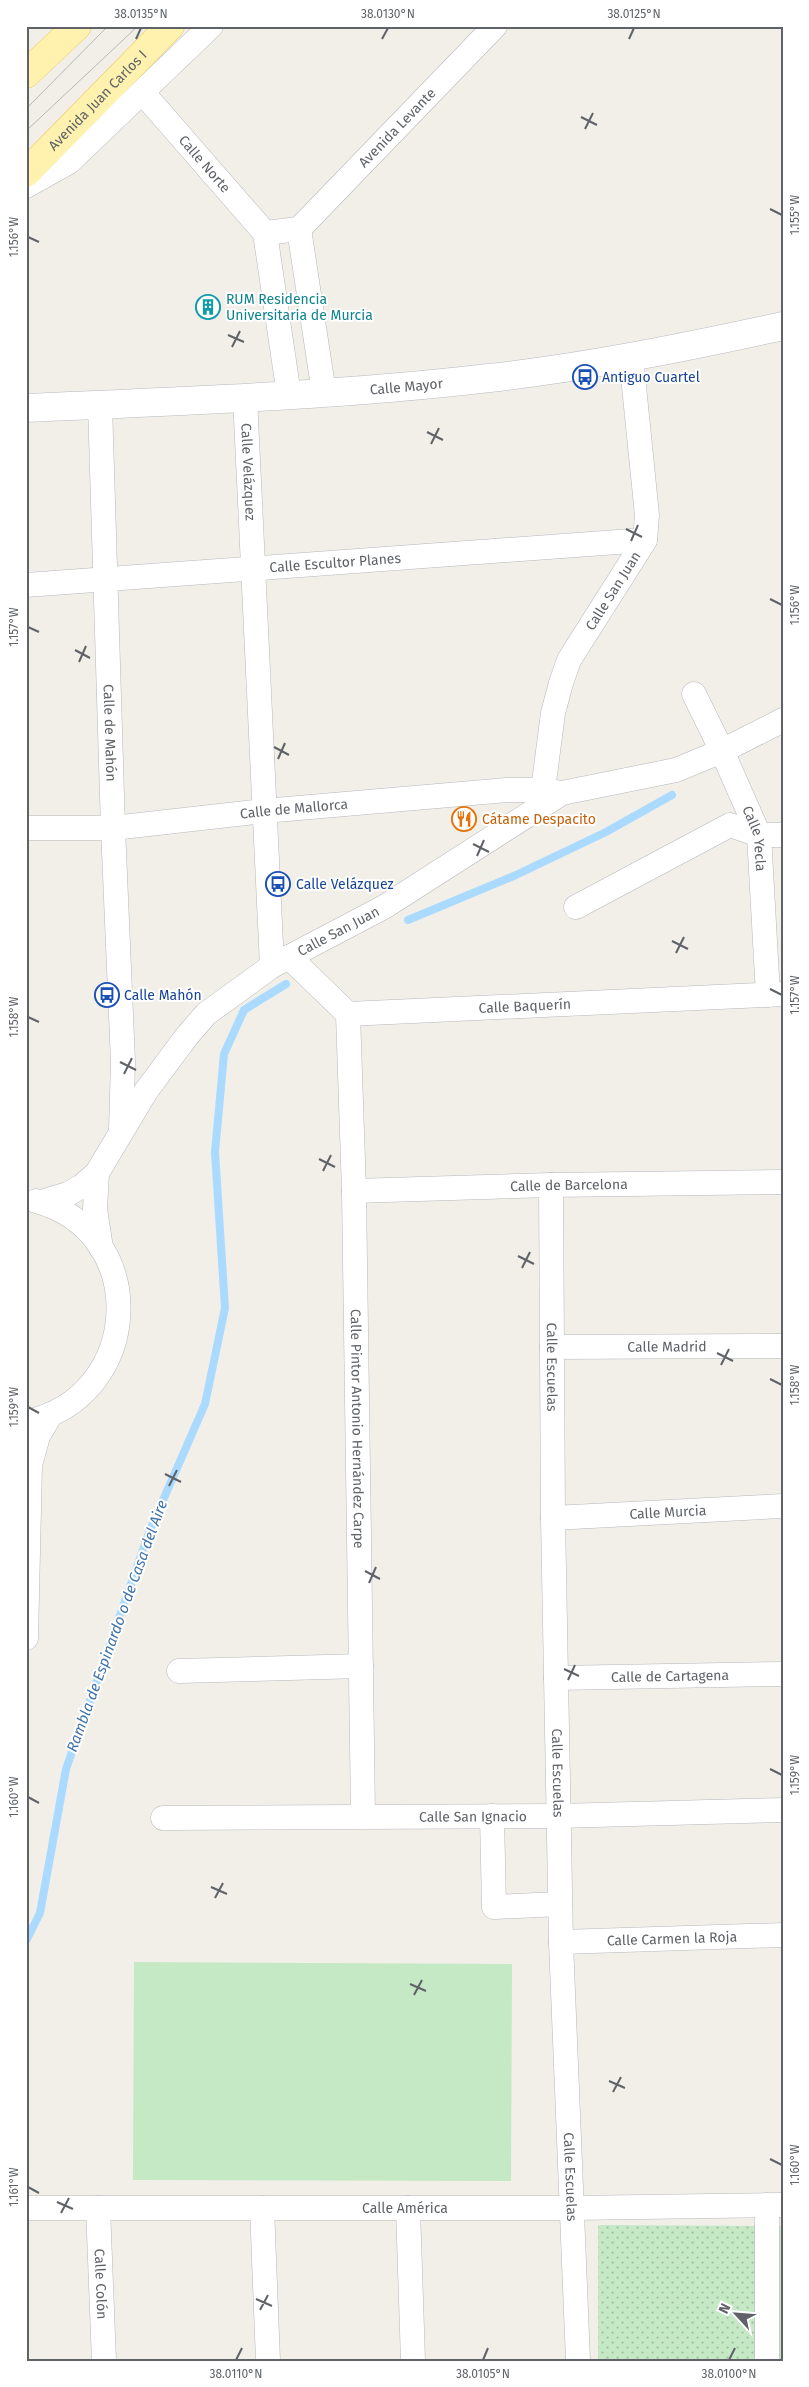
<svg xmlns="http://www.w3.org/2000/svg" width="809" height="2387" viewBox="0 0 809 2387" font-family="'Fira Sans',sans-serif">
<defs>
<pattern id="park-dots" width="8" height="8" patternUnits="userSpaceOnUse" patternTransform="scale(1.25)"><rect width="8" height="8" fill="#c5e8c5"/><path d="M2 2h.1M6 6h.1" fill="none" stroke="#a3c0a4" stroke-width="1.8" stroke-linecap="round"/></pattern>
</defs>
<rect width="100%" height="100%" fill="#f1efe8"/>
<path fill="url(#park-dots)" d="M598,2225L783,2226V2361H598Z"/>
<path fill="#c5e8c5" d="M134,1962L512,1964L511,2181L133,2180Z"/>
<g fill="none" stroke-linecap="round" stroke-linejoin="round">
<path stroke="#aadaff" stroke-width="8" d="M408,920L516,875L606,832L672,795
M26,1941L40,1913L66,1769L150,1530L205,1404L225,1308L215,1152L224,1054L244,1010L286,984"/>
<defs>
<g id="street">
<path id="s1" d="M143,93L265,233L299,229"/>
<path d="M26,186L69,162L211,26"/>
<path id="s2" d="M299,229L495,26"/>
<path d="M299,229L324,393"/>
<path d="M265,233L289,395"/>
<path id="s3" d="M245,397L272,966"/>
<path id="s4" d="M100,404L113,828L123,1062L121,1129"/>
<path id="s5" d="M26,585L645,540"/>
<path id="s6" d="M694,694L722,751L759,835L768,995"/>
<path id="s7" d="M543,790L553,713L561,683L569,660L645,540L647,515L631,357"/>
<path id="s8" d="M26,828H113L264,811L507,790H543L562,793"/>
<path d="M576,907L730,825L759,835H783"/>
<path id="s9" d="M289,957L348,1014L783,994"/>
<path id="s10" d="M348,1014L354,1191L363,1815"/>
<path d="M97,1173L95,1209L101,1248"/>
<path id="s11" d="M551,1185L553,1518L561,1942L578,2361"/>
<path id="s12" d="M354,1191L551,1185L783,1182"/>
<path id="s13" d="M41,1202L68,1194L82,1186L97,1173L146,1091L187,1036L206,1014L272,966L384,907L562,793L676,770L722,751L783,720"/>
<path id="s14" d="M552,1347L783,1346"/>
<path d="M26,1422C143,1398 152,1232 36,1201"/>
<path id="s15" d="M553,1518L783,1506"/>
<path d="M26,1638L30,1465L38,1436L51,1414"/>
<path d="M179,1671L361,1666"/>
<path id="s16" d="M556,1678L783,1674"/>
<path d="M492,1816L494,1907L560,1904"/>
<path id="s17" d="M163,1818L558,1816L783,1810"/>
<path id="s18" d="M561,1942L783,1935"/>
<path id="s19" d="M26,2208H572L783,2205"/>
<path id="s20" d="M98,2208L104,2361"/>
<path d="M262,2208L268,2361"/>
<path d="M408,2208L413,2361"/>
<path d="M767,2361V2205"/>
</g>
<g id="secondary">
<path id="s21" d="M26,408C180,401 335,396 489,378C588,367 686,347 783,326"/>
</g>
<g id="primary">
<path d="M26,74L77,26"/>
<path id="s22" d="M26,173L170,26"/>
</g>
</defs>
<use href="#street" stroke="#b5b8bc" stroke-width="25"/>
<use href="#secondary" stroke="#b6babf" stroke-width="29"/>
<use href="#primary" stroke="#f2c960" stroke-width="29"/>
<use href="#street" stroke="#fff" stroke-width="24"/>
<use href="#secondary" stroke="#fff" stroke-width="28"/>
<use href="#primary" stroke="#fff2af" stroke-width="28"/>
<path stroke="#b6b7b8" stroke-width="1" d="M26,109L108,26
M26,131L138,26"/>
</g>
<path fill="none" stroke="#5f6368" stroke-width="2" d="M136,39L141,28M382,39L388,28M629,39L634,28M581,117L597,125M585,129L593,113M770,209L782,215M28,237L39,242M228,335L244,342M232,347L240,331M427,432L443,440M431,444L439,428M626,529L642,537M631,541L638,525M770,599L782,605M28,627L39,632M75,650L90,658M79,662L86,646M274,747L289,755M278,759L285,743M473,844L489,852M477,856L484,840M672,941L688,949M676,953L684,937M770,989L782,995M28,1017L39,1022M120,1062L136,1070M124,1074L132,1058M319,1159L335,1167M323,1171L331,1155M518,1256L534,1264M522,1268L530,1252M717,1353L733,1361M721,1365L729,1349M770,1379L782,1385M28,1407L39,1413M165,1474L181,1482M169,1486L177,1470M365,1571L380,1579M369,1583L376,1567M564,1669L579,1676M568,1680L575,1665M770,1769L782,1775M28,1797L39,1803M211,1887L227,1894M215,1898L223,1883M410,1984L426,1991M414,1995L422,1980M609,2081L625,2088M613,2092L621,2077M770,2159L782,2165M28,2187L39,2193M57,2202L73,2209M61,2213L69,2198M256,2299L272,2306M260,2310L268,2295M236,2360L242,2348M483,2360L488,2348M729,2360L735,2348"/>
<defs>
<symbol id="building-ring" viewBox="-11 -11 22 22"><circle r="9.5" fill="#fff" stroke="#0f9aa8" stroke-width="1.5"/><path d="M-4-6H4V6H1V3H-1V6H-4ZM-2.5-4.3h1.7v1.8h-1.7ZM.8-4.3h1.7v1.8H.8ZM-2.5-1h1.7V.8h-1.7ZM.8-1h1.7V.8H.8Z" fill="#0f9aa8"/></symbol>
<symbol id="bus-ring" viewBox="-11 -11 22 22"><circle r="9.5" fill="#fff" stroke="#1a4fb4" stroke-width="1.5"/><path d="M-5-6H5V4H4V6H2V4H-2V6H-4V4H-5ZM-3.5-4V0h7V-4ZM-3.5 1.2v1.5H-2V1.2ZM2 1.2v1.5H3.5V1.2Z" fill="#1a4fb4"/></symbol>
<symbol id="restaurant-ring" viewBox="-11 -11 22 22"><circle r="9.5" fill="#fff" stroke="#e8710a" stroke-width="1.5"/><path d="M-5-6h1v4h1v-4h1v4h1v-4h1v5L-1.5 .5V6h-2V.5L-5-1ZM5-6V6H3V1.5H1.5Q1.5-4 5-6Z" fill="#e8710a"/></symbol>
</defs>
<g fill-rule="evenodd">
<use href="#building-ring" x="194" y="293" width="28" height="28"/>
<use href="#bus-ring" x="571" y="363" width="28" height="28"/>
<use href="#restaurant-ring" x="450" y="805" width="28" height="28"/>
<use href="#bus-ring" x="264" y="870" width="28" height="28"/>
<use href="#bus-ring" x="93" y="981" width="28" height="28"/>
</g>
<g text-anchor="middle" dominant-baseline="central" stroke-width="4" stroke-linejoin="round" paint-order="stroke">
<g font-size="14" fill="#5f6368" stroke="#fff">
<text stroke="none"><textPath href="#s22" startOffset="102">Avenida Juan Carlos I</textPath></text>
<text stroke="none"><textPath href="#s2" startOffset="141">Avenida Levante</textPath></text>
<text stroke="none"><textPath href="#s1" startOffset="94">Calle Norte</textPath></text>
<text stroke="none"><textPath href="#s21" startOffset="381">Calle Mayor</textPath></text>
<text stroke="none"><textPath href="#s3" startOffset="75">Calle Velázquez</textPath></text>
<text stroke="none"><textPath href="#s5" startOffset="310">Calle Escultor Planes</textPath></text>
<text stroke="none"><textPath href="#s7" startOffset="215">Calle San Juan</textPath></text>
<text stroke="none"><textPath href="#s4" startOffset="329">Calle de Mahón</textPath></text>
<text stroke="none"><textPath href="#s8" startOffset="269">Calle de Mallorca</textPath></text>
<text stroke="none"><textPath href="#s6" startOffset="158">Calle Yecla</textPath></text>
<text stroke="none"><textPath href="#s13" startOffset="414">Calle San Juan</textPath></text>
<text stroke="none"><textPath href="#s9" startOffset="259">Calle Baquerín</textPath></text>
<text stroke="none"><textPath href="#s12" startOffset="215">Calle de Barcelona</textPath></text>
<text stroke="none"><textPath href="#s14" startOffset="115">Calle Madrid</textPath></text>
<text stroke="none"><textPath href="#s11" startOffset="182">Calle Escuelas</textPath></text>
<text stroke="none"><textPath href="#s10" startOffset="415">Calle Pintor Antonio Hernández Carpe</textPath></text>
<text stroke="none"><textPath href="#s15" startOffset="115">Calle Murcia</textPath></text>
<text stroke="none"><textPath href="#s16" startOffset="114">Calle de Cartagena</textPath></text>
<text stroke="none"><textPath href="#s11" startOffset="588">Calle Escuelas</textPath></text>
<text stroke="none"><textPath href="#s17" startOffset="310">Calle San Ignacio</textPath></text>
<text stroke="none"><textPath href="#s18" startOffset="111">Calle Carmen la Roja</textPath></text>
<text stroke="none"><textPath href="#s11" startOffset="992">Calle Escuelas</textPath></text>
<text stroke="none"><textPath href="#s19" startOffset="379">Calle América</textPath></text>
<text stroke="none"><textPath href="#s20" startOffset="76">Calle Colón</textPath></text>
</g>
<g font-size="14" fill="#0d838f" stroke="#fff" text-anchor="start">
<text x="226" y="299">RUM Residencia<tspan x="226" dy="16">Universitaria de Murcia</tspan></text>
</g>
<g font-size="14" fill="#164399" stroke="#fff" text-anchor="start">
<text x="602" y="377">Antiguo Cuartel</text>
<text x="296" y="884">Calle Velázquez</text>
<text x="124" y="995">Calle Mahón</text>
</g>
<g font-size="14" fill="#c56008" stroke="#fff" text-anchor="start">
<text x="482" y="819">Cátame Despacito</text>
</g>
<g font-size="15" font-style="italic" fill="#4174aa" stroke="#fff">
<text transform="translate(117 1626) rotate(-70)">Rambla de Espinardo o de Casa del Aire</text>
</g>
</g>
<rect width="809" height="2387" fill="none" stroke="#ffffff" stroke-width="55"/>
<g transform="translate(736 2314) rotate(296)" stroke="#ffffff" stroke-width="4" paint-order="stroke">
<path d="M0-4L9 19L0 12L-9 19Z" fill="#5f6368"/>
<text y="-8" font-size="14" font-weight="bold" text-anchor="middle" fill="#5f6368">N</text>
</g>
<rect x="28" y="28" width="754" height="2332" fill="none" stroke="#5f6368" stroke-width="2"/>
<g font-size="12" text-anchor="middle" fill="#5f6368">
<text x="141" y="18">38.0135°N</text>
<text x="388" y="18">38.0130°N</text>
<text x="634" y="18">38.0125°N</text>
<text transform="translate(795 215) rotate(-90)" y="4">1.155°W</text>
<text transform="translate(14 237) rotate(-90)" y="4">1.156°W</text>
<text transform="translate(795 605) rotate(-90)" y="4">1.156°W</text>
<text transform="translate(14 627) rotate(-90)" y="4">1.157°W</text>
<text transform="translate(795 995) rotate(-90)" y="4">1.157°W</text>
<text transform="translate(14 1017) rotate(-90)" y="4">1.158°W</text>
<text transform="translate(795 1385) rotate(-90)" y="4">1.158°W</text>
<text transform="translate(14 1407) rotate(-90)" y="4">1.159°W</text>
<text transform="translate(795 1775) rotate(-90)" y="4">1.159°W</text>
<text transform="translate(14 1797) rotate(-90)" y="4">1.160°W</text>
<text transform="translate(795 2165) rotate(-90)" y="4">1.160°W</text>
<text transform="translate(14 2187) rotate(-90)" y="4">1.161°W</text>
<text x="236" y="2378">38.0110°N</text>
<text x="483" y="2378">38.0105°N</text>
<text x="729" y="2378">38.0100°N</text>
</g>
</svg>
